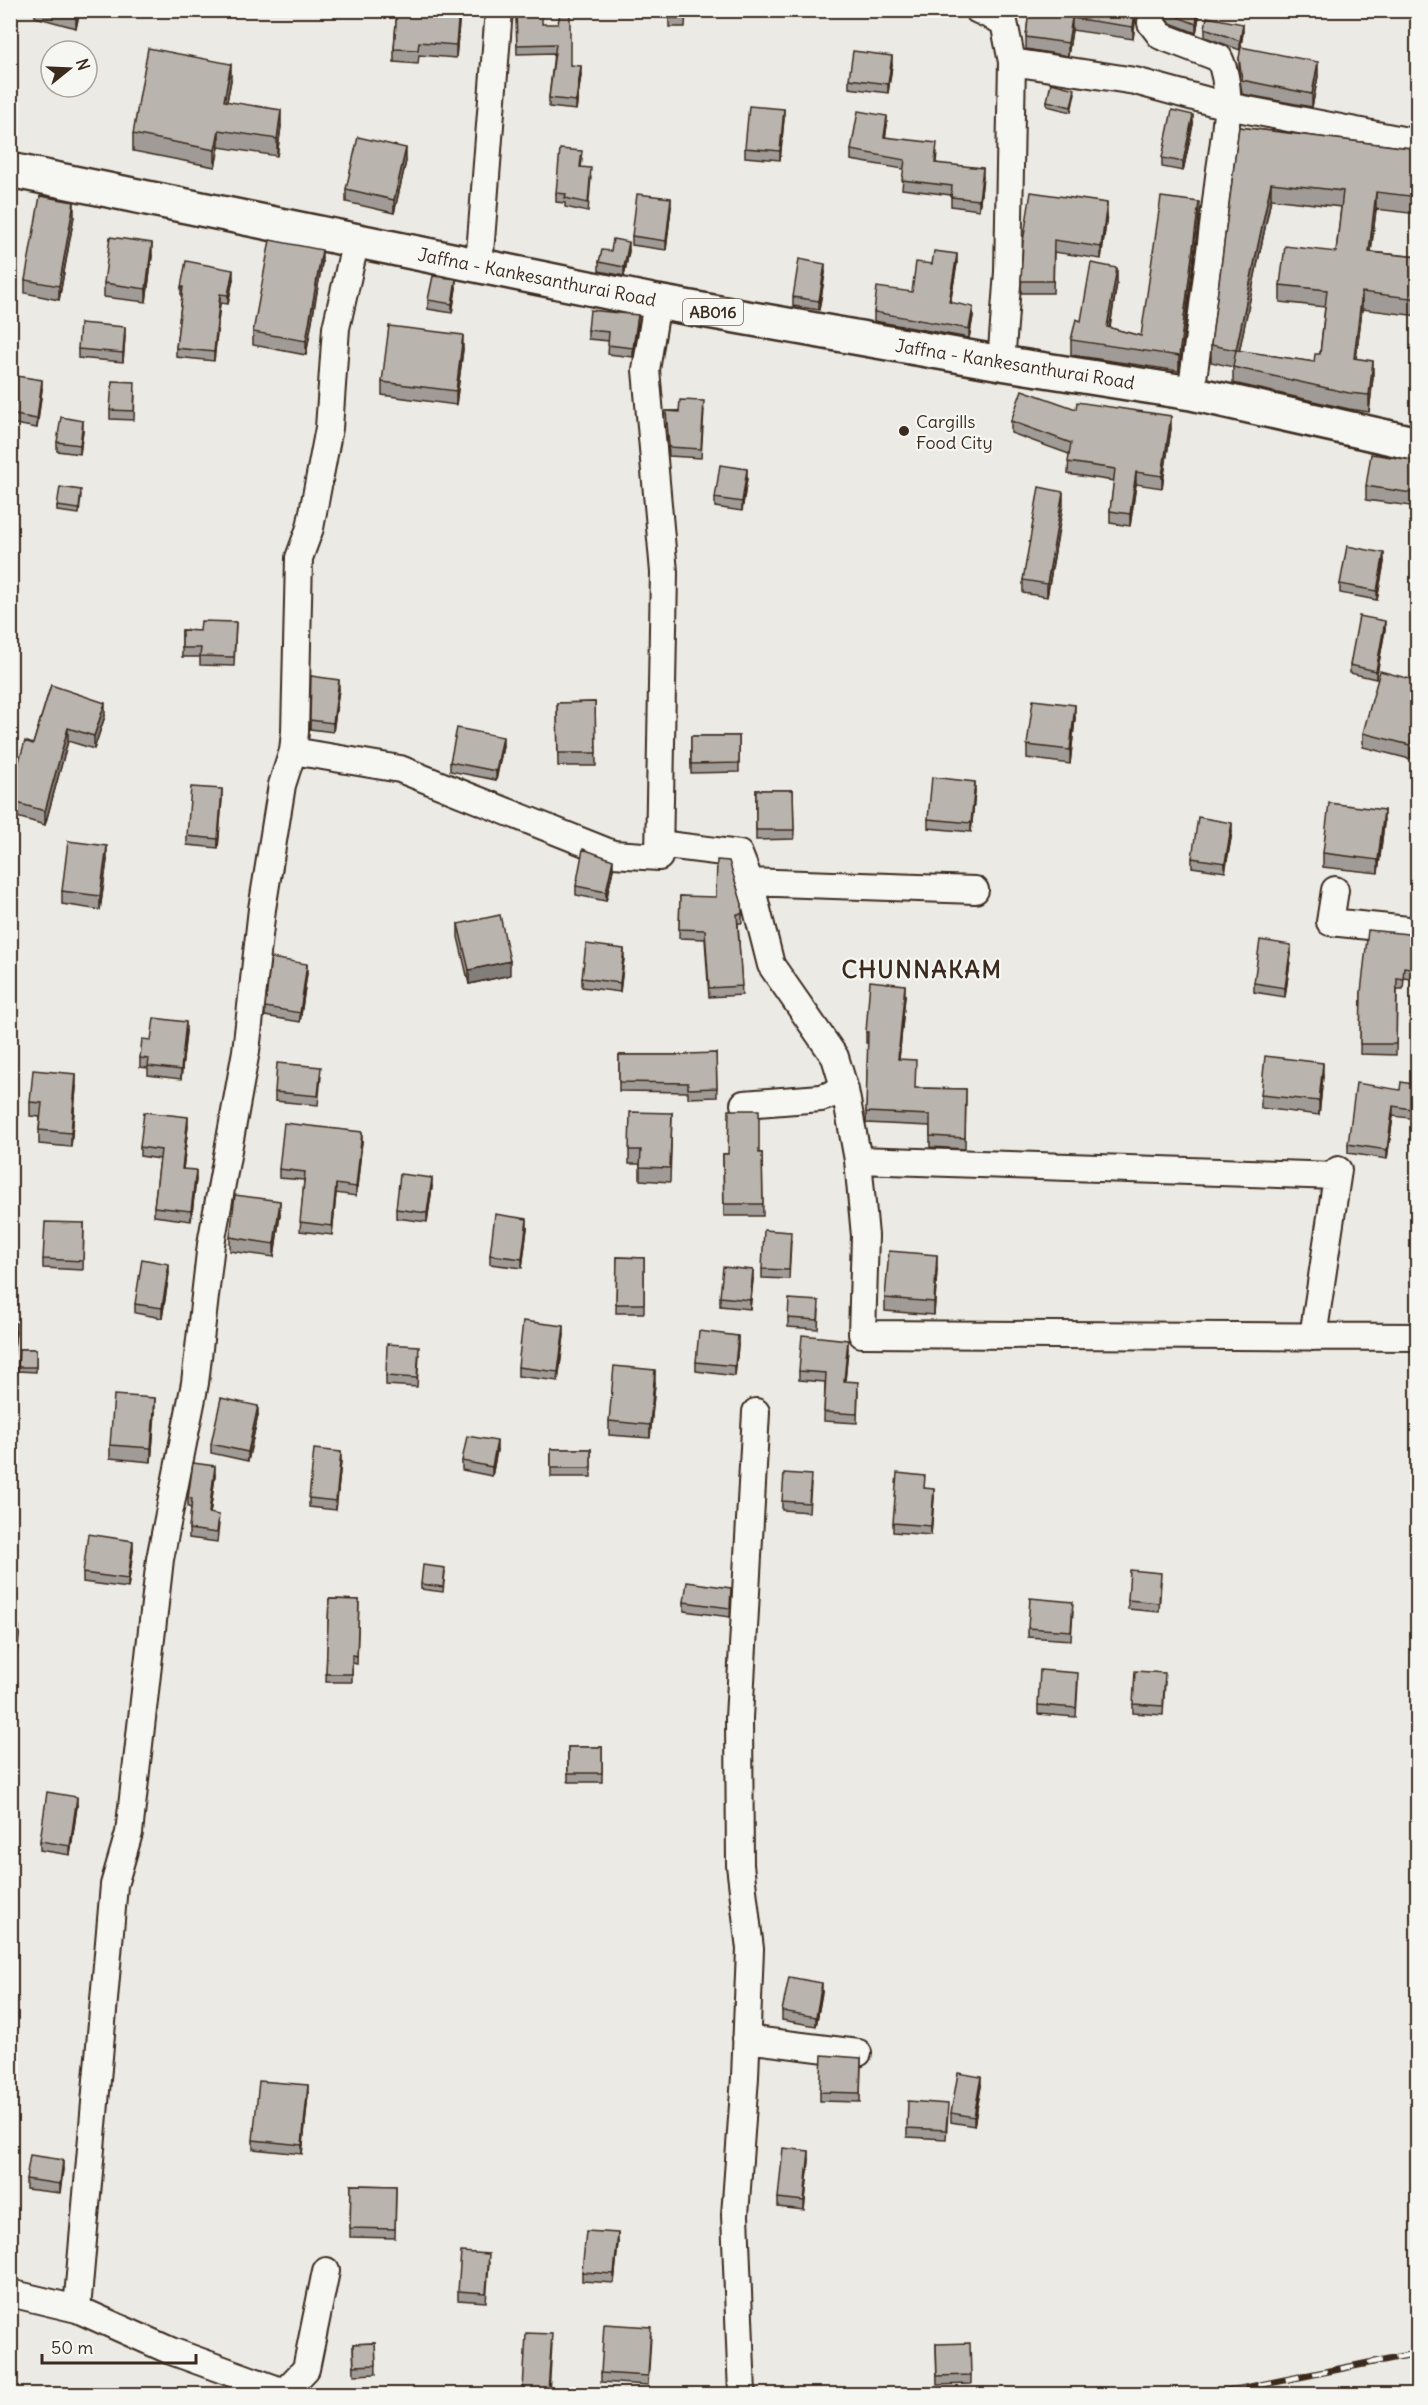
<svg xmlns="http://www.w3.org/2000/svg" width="1428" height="2405" viewBox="0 0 1428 2405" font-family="Delius,sans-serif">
<rect width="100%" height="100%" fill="#ebeae5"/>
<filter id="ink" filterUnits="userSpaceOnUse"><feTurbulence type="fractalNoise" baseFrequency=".0167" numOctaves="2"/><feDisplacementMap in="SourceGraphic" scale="12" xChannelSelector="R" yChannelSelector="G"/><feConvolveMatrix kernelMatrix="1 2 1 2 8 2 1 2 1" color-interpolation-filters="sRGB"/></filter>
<g filter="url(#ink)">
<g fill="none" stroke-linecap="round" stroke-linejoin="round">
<defs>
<path id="minor" d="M978,10L1004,22L1012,62
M1153,10L1151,23L1161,36L1219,58C1236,92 1222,148 1218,185C1210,254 1201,323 1191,393
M479,266L499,10
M1001,363L1008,272L1012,62L1135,81L1227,106L1418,143
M293,751L400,769L613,854L659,857L664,572L646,370L657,302
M659,844L739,854L750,882L771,965L835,1057L845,1090L858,1160L865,1236L862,1334L1418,1337
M750,882L975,890
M1335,890L1330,922L1418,931
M744,1104L821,1098L845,1090
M858,1160L1337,1176
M1313,1337L1338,1170
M746,2039L858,2053
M326,2271L306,2369L284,2392L171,2351L77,2309L114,1885L129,1833L160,1559L195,1383L211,1244L246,1051L262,909L282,785L293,751L295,732L299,558L310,528L329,428L336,328L356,240
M10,2293L77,2309
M742,2394L735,2215L745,2077L750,1949L740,1865L739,1718L756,1412"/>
<path id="major" d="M10,170L657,302L1001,363L1191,393L1418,444"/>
</defs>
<use href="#minor" stroke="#3b2a1e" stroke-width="30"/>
<use href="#major" stroke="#3b2a1e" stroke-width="38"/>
<use href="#minor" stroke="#f6f6f2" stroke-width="26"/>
<use href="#major" stroke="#f6f6f2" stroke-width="33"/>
<defs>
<path id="rail" d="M1203,2394L1240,2389L1418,2353"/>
</defs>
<use href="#rail" stroke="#3b2a1e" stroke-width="7"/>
<use href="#rail" stroke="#f6f6f2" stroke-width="4.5" stroke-dasharray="14" stroke-linecap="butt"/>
</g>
<path fill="#a09b96" stroke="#3b2a1e" stroke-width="1.5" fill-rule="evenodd" d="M35,10H80L76,28L35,17Z
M397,10H460L456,58L419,55L418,64L394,62V49Z
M516,10L542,24L570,65L581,75L576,110L549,107V98L554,53L517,54Z
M653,10H686L685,27H669V18L653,17Z
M1029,10H1136L1133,39L1072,30L1068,56L1026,49V37Z
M1167,10H1200L1196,33L1170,23L1167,19Z
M1205,28L1243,33L1240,50L1205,37Z
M1239,58L1318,76L1312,107L1242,94L1239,72Z
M892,65L888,93L849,88V79Z
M231,80L227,101L281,126L277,156L219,147L215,167L133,151V134Z
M1075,93L1071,112L1047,106V101Z
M784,118L780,160L745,157V148Z
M1193,124L1183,171L1162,167V158Z
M887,125L885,137L937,152L936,163L983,177L979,210L951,206V195L902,189L904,169L851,160V150Z
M1239,127L1418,149V214L1376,209L1371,252L1418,257V316L1362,309L1356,359L1373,377L1369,412L1349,409L1233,383V367L1211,362V345ZM1271,199L1341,207L1336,252L1280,285V302L1325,307L1320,354L1314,362L1239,351Z
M582,160L581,167L591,177L588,212L565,207V203L556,202V193Z
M406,161L394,213L346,202V189Z
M671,207L666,250L632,245V236Z
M1107,215L1101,259L1054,252L1053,293H1021L1023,242Z
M74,216L59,300L25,293V280Z
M1199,218L1179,371L1071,355V340L1081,321L1117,283L1110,328L1141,336Z
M629,251L624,276L599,271V262Z
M152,256L146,302L104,297V283Z
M322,263L306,355L253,345V332Z
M957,263L950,302L973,316L969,338L874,321V312L912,292L932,264Z
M825,273L819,310L793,306V297Z
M233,279L228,304L220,303L214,361L176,357V348L182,296H181V287Z
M456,288L452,313L428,309V300Z
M638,324L633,357L608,354L609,341L588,339V330Z
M125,336L123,362L78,358V349Z
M463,349L456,405L382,395V382Z
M1418,363V418L1413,417V401Z
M10,375L42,389L37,428L10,423Z
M135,392L134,420L110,419V410Z
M1076,409L1171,428L1162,488L1136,484L1130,526L1110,523V511L1114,481L1068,474L1069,454L1011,433V421Z
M704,410L701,458L669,456L666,411Z
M83,430L80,454L57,451V442Z
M1418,461V507L1366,500V486Z
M747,478L742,511L715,507V498Z
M81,495L79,514L57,511V506Z
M1063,505L1047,597L1023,593V580Z
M1384,562L1377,600L1340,593V584Z
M236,622L234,666L200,665V657H182V630L200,631Z
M1385,629L1376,679L1350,673V665Z
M311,676L339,689L333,732L310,729Z
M1418,681V729L1410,759L1363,747V733Z
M51,685L105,716L94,749L68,741L45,825L10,815V792L33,744Z
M595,702L596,766H558L557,703Z
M1075,718L1070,764L1027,758V745Z
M691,736H739V772L691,773Z
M503,746L496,780L450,771V762Z
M756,790H793L794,839L756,840Z
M975,791L971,832L928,828V819Z
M222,798L218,848L187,845V836Z
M1384,823L1378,873L1323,867V853Z
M1232,832L1225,872L1192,867V858Z
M107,860L100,910L62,904V891Z
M613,869L606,901L576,895V886Z
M680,896L742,904V923H738L742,995L709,997L705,939L679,938Z
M458,924L510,975L469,984L458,937Z
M1418,935V980L1404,978L1403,989H1397L1396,1055L1360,1054L1361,992Z
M1291,954L1285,997L1254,992V983Z
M624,958L620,992L582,987V978Z
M307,973L300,1022L265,1016V1007Z
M905,996L899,1059L915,1088L966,1089L965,1149L930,1147V1126L866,1123L868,1043H866V1032Z
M186,1031L181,1079L148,1075V1068L140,1067V1058L151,1040Z
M716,1053L717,1097L688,1098V1092L619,1091V1055H687Z
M321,1076L318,1105L275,1101V1092Z
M1323,1076L1319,1115L1261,1108V1095Z
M1418,1085V1119L1393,1116L1387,1159L1348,1153V1144L1400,1090Z
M76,1087L71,1147L39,1144V1130L40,1117L30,1116V1102Z
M672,1113L670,1182L640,1180V1164H629V1150Z
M188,1126L183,1169L196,1179L191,1221L154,1216V1207L160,1159L140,1156V1147Z
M362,1141L356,1196L336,1193L332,1235L300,1231L304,1180L279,1178V1169Z
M762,1153L763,1216H724L723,1154Z
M432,1187L427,1222L396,1218V1209Z
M280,1214L274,1257L230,1251V1237Z
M84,1223L83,1270L43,1268V1259Z
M527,1228L522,1268L490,1264V1255Z
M791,1241L789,1279L762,1278V1269Z
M617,1257L644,1258V1313H616Z
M937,1269L934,1315L885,1311V1298Z
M169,1273L162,1318L135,1313V1304Z
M753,1279L750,1309L720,1306V1297Z
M819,1310L818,1329L788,1327V1318Z
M10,1322L16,1332L12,1366H10Z
M564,1335L558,1381L518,1376V1367Z
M738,1345L735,1376L696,1371V1362Z
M19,1349H36V1372L18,1371Z
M848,1349L845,1381L858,1391L857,1423L824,1421L825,1382L799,1380V1371Z
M419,1355L417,1387L386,1385V1376Z
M655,1383L650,1438L609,1435V1421Z
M155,1412L151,1462L110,1458V1445Z
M258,1415L248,1461L211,1453V1444Z
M551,1449H591V1477H551Z
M497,1450L492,1476L462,1470V1461Z
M341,1461L336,1510L309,1507V1498Z
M215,1475L210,1514L219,1524L217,1542L189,1538V1529L191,1508L188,1507V1498Z
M811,1484L809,1512L782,1510V1501Z
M925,1488L934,1497L931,1535L893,1532V1523Z
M133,1550L128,1588L83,1582V1573Z
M445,1572L443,1592L421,1589V1584Z
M1161,1582L1159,1612L1128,1609V1600Z
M1418,1593V1621L1414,1620Z
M731,1597L730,1617L684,1611V1602Z
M329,1599L359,1600L357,1664L352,1663V1682H326Z
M1073,1611L1071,1640L1028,1637V1628Z
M10,1625L19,1635L15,1672H10Z
M1078,1682L1076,1717L1038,1714V1705Z
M1165,1682L1163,1715L1133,1713V1704Z
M568,1747H602V1782H568Z
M77,1806L70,1855L40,1850V1841Z
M822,1992L816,2026L782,2020V2011Z
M861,2058L860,2102L820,2101V2092Z
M981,2086L974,2126L951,2122V2113Z
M308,2094L302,2154L253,2149V2140Z
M948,2113L946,2139L907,2137V2128Z
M809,2160L804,2210L778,2207V2198Z
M63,2169L60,2193L26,2189V2179Z
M351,2185L396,2186L395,2238L350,2237Z
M618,2242L614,2283L582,2281V2272Z
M489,2263L486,2302L458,2300V2291Z
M651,2336L648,2385L601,2382V2373Z
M375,2343L376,2374L354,2375L353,2344Z
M552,2343L549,2394H523V2390Z
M936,2344L971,2375V2384L937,2385Z"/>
<path fill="#827e7a" stroke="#3b2a1e" stroke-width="1.5" d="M77,10H80L76,28V14Z
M459,10H460L456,58V45Z
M1135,10H1136V16L1133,39V27Z
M1198,10H1200L1196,33V24Z
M1072,18V30L1068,56V43Z
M1243,24V33L1240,50V41Z
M892,56V65L888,93V84Z
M1318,62V76L1312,107V94Z
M231,64V80L224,117V101Z
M581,66V75L576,110V101Z
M784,109V118L780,160V151Z
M281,110V126L277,156V139Z
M1193,115V124L1183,171V162Z
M887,116V125L884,146V137Z
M219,130V147L215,167V150Z
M406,148V161L394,213V200Z
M983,168V177L979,210V200Z
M1271,183V199L1236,367V350Z
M1376,192V209L1369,268V252Z
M671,198V207L666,250V241Z
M74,202V216L59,300V286Z
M1199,202V218L1179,371V356Z
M1107,203V215L1101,259V247Z
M629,242V251L624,276V267Z
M152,243V256L146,302V289Z
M322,250V263L306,355V341Z
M957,254V263L949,311V302Z
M825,264V273L819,310V301Z
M1117,268V283L1107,342V327Z
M233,270V279L228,304V295Z
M456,279V288L452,313V304Z
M1362,292V309L1354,375V358Z
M220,294V303L214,361V352Z
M973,307V316L969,338V329Z
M638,315V324L633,357V348Z
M125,327V336L123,362V353Z
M463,335V349L456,405V391Z
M1373,361V377L1369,412V395Z
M42,380V389L37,428V419Z
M1171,416V428L1162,488V476Z
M83,421V430L80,454V445Z
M747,469V478L742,511V502Z
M1136,472V484L1130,526V514Z
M1063,492V505L1047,597V584Z
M1384,553V562L1377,600V591Z
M1385,621V629L1376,679V671Z
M339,680V689L333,732V723Z
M105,703V716L94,749V736Z
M1075,705V718L1070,764V750Z
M1418,716V729L1410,759V745Z
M68,728V741L45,825V811Z
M503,737V746L496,780V771Z
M975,782V791L971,832V823Z
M222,789V798L218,848V839Z
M1384,810V823L1378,873V860Z
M1232,823V832L1225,872V863Z
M107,846V860L100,910V896Z
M613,860V869L606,901V892Z
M1291,945V954L1285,997V988Z
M624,949V958L620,992V983Z
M510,961V975L469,984V970Z
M307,964V973L300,1022V1013Z
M905,985V996L898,1070V1059Z
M186,1022V1031L181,1079V1070Z
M1323,1063V1076L1319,1115V1101Z
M76,1074V1087L71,1147V1133Z
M1393,1106V1116L1387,1159V1150Z
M188,1117V1126L182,1178V1169Z
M362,1132V1141L356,1196V1187Z
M196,1170V1179L191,1221V1211Z
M432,1178V1187L427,1222V1213Z
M336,1184V1193L332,1235V1226Z
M280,1201V1214L274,1257V1244Z
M527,1219V1228L522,1268V1259Z
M937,1255V1269L934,1315V1302Z
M169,1264V1273L162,1318V1308Z
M753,1270V1279L750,1309V1300Z
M16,1323V1332L12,1366V1357Z
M564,1326V1335L558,1381V1372Z
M738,1336V1345L735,1376V1366Z
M848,1340V1349L844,1390V1381Z
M655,1370V1383L650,1438V1425Z
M155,1398V1412L151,1462V1448Z
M258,1406V1415L248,1461V1452Z
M497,1441V1450L492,1476V1467Z
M341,1452V1461L336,1510V1501Z
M215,1466V1475L209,1522V1513Z
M934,1489V1497L931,1535V1526Z
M133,1541V1550L128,1588V1579Z
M19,1626V1635L15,1672V1663Z
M77,1797V1806L70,1855V1846Z
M822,1983V1992L816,2026V2017Z
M981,2077V2086L974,2126V2117Z
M308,2085V2094L302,2154V2145Z
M809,2151V2160L804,2210V2201Z
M63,2160V2169L60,2193V2184Z
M618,2233V2242L614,2283V2274Z"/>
<path fill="#bab4ae" stroke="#3b2a1e" stroke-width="1.5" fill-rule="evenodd" d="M61,10H77L76,14Z
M397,10H459L456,45L419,42L418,50L394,49Z
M516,10H542V24H558L560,13H570V65L581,66L576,101L549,98L556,44L517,45Z
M670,10H685V18H669Z
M1029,10H1135L1133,27L1072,18L1068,43L1026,37Z
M1167,10H1198L1196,24L1170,14Z
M1207,17L1243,24L1240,41L1205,28Z
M1241,47L1318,62L1312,94L1242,80L1239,58Z
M148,48L231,64L224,101L281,110L277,139L219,130L215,150L133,134Z
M853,51L892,56L888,84L849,79Z
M1051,83L1075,89L1071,107L1047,101Z
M749,106L784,109L780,151L745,148Z
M1172,110L1193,115L1183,162L1162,158Z
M858,111L887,116L884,137L937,143L935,163L983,168L979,200L951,197L952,186L902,180L905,160L851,150Z
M1239,127L1418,149V197L1376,192L1369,252L1418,257V299L1362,292L1354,358L1373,361L1369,395L1349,393L1233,367L1236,350L1211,345ZM1271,183L1343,191L1336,252L1285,246L1280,285L1327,290L1320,354H1315L1314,362L1236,350Z
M358,137L406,148L394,200L346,189Z
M560,149L582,151L580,167L591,168L588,203L565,198L566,194L556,193Z
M1031,192L1107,203L1101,247L1054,240L1053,281H1021L1023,242Z
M637,194L671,198L666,241L632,236Z
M40,196L74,202L59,286L25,280Z
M1161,197L1199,202L1179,356L1071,340L1076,319L1081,321L1091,263L1117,268L1107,327L1141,336Z
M110,237L152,243L146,289L104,283Z
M613,239L629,242L624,267L599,262L602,250L611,251Z
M270,240L322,250L306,341L253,332Z
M934,251L957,254L949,302L973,307L969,329L874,312L877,287L912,292L916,262L932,264Z
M799,259L825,264L819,301L793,297Z
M186,261L233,270L228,295L220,294L214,352L176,348L183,287H181Z
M433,276L456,279L452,304L428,300Z
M590,310L638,315L633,348L608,345L609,332L588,330Z
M80,323L125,327L123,353L78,349Z
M389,326L463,335L456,391L382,382Z
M1418,363V401H1413Z
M10,375L42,380L37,419L10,414Z
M112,381L135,382L134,411L110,410Z
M1022,390L1076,409L1077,402L1171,416L1162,476L1136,472L1130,514L1110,511L1115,469L1068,462L1071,443L1011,421Z
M680,400L704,401L701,449L669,447L666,411L679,412Z
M61,417L83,421L80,445L57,442Z
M1371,454L1418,461V494L1366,486Z
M720,465L747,469L742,502L715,498Z
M60,487L81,490L79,509L57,506Z
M1039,487L1063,492L1047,584L1023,580Z
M1347,546L1384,553L1377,591L1340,584Z
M1359,616L1385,621L1376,671L1350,665Z
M201,621L236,622L234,657L200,656L201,648H182V630L200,631Z
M1380,671L1418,681V716L1410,745L1363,733Z
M311,676L339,680L333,723L310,720Z
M51,685L105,703L94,736L68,728L45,811L10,801V792L25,741L33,744Z
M1033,700L1075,705L1070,750L1027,745Z
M595,702L596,753H558L557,703Z
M457,728L503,737L496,771L450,762Z
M691,736H739V763L691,764Z
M932,777L975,782L971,823L928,819Z
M191,787L222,789L218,839L187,836Z
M756,790H793L794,830H756Z
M1329,803L1384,810L1378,860L1323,853Z
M1198,817L1232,823L1225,863L1192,858Z
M68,841L107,846L100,896L62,891Z
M583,849L613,860L606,892L576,886Z
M717,860L729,861L742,904V914H737L742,986L709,988L705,930L679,929L680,896L716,897Z
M500,915L510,961L469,970L458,924Z
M1368,930L1418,935V969L1404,967L1403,979L1397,978L1396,1044H1360L1361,992Z
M1260,940L1291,945L1285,988L1254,983Z
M586,944L624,949L620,983L582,978Z
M271,958L307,964L300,1013L265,1007Z
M870,981L905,985L898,1059L916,1060L915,1088L966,1089L965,1138L930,1136V1115L866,1112L868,1032H866Z
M154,1018L186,1022L181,1070L148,1066L149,1059L140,1058L142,1039L151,1040Z
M716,1053L717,1088L688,1089V1083L619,1082V1055H687V1054Z
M1265,1056L1323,1063L1319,1101L1261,1095Z
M277,1063L321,1067L318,1096L275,1092Z
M33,1070L76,1074L71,1133L39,1130L42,1103L30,1102Z
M1401,1082L1418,1085V1110L1393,1106L1387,1150L1348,1144L1356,1083L1400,1090Z
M729,1110H759V1153H762L763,1204H724L723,1154H728Z
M144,1112L188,1117L182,1169L196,1170L191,1211L154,1207L161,1150L140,1147Z
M630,1112L672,1113L670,1168L640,1167L641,1150H629Z
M284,1123L362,1132L356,1187L336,1184L332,1226L300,1222L305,1172L279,1169Z
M400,1174L432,1178L427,1213L396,1209Z
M235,1195L280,1201L274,1244L230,1237Z
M495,1214L527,1219L522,1259L490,1255Z
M45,1222L84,1223L83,1261L43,1259Z
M764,1230L791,1232L789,1270L762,1269Z
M889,1251L937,1255L934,1302L885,1298Z
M617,1257L644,1258V1304H616Z
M142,1259L169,1264L162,1308L135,1304Z
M723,1267L753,1270L750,1300L720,1297Z
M789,1299L819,1301L818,1320L788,1318Z
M523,1321L564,1326L558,1372L518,1367Z
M10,1322L16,1323L12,1357H10Z
M699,1331L738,1336L735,1366L696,1362Z
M802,1335L848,1340L844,1381L858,1382L857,1414L824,1412L826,1373L799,1371Z
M387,1344L419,1346L417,1378L386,1376Z
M19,1349H36V1367H18Z
M614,1366L655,1370L650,1425L609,1421Z
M114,1395L155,1398L151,1448L110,1445Z
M221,1398L258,1406L248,1452L211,1444Z
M467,1436L497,1441L492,1467L462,1461Z
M314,1449L341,1452L336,1501L309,1498Z
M551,1449H591V1468H551Z
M193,1463L215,1466L209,1513L219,1515L217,1533L189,1529L192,1499L188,1498Z
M784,1473L811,1475L809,1503L782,1501Z
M897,1473L925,1476L924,1488L934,1489L931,1526L893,1523Z
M88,1534L133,1541L128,1579L83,1573Z
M423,1565L445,1568L443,1587L421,1584Z
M1130,1570L1161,1573L1159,1603L1128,1600Z
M687,1582L731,1588L730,1608L684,1602Z
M1416,1593H1418V1616H1414Z
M1030,1598L1073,1602L1071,1631L1028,1628Z
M329,1599L359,1600L357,1656L352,1655V1674H326Z
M10,1625L19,1626L15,1663H10Z
M1040,1670L1078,1673L1076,1708L1038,1705Z
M1135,1671L1165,1673L1163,1706L1133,1704Z
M568,1747H602V1773H568Z
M47,1792L77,1797L70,1846L40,1841Z
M789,1977L822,1983L816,2017L782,2011Z
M822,2055L861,2058L860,2093L820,2092Z
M958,2073L981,2077L974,2117L951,2113Z
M259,2081L308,2085L302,2145L253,2140Z
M908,2101L948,2104L946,2130L907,2128Z
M783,2148L809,2151L804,2201L778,2198Z
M30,2155L63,2160L60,2184L26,2179Z
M351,2185L396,2186L395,2229L350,2228Z
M586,2231L618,2233L614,2274L582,2272Z
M461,2252L489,2254L486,2293L458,2291Z
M604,2324L651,2327L648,2376L601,2373Z
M526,2333L552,2334L548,2391L523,2390Z
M375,2343L376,2365L354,2366L353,2344Z
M970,2343L971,2375L937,2376L936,2344Z"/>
</g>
<circle fill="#3b2a1e" stroke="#f6f6f2" stroke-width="2" cx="904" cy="431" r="6"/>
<g text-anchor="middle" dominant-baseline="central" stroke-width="4.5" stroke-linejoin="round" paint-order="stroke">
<rect fill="#f6f6f2" stroke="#73675e" stroke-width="1.5" x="683" y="299" width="60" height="26" rx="4.5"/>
<g font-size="16" font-weight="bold" fill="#3b2a1e">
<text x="713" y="312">AB016</text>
</g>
<g font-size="18" fill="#3b2a1e" stroke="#f6f6f2">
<text transform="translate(537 277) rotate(11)">Jaffna - Kankesanthurai Road</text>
<text transform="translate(1015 364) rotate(9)">Jaffna - Kankesanthurai Road</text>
</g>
<g font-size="18" fill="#3b2a1e" stroke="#f6f6f2" text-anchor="start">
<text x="916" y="421">Cargills<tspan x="916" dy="21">Food City</tspan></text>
</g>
<g font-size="24" font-weight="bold" letter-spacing="1.5" fill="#3b2a1e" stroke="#f6f6f2">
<text x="922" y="969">CHUNNAKAM</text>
</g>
</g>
<rect width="1428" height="2405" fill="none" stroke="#f6f6f2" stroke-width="36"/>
<rect x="18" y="18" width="1392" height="2369" fill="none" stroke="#3b2a1e" stroke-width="2" filter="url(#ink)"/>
<g transform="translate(69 69) rotate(72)"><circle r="28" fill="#f6f6f2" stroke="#aba49d" stroke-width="1.5"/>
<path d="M0-4.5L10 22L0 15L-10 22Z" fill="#3b2a1e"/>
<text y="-9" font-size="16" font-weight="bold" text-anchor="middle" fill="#3b2a1e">N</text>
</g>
<path d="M42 2354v9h154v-9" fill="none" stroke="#3b2a1e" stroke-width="3"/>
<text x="51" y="2354" font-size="18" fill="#3b2a1e" stroke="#f6f6f2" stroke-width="4.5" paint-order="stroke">50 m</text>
</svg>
